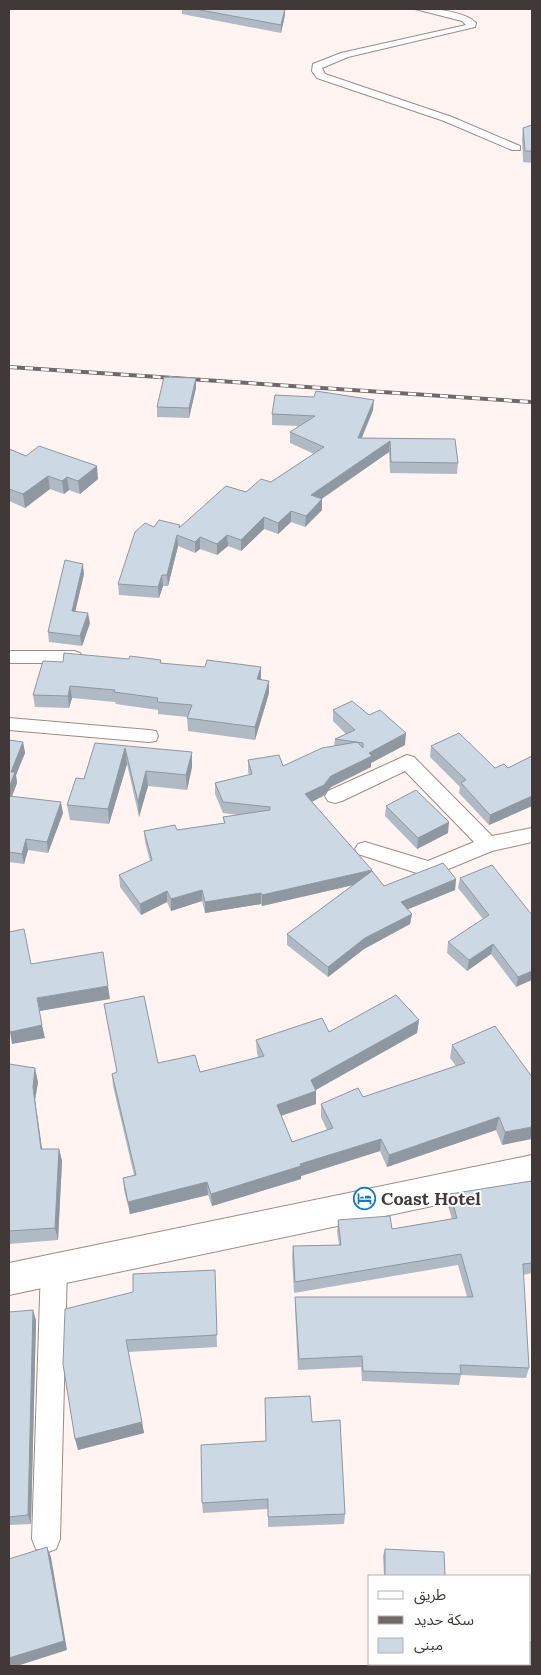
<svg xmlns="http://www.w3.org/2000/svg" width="541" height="1675" viewBox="0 0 541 1675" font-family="Lora,'Noto Sans Arabic',serif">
<rect width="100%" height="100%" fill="#fff4f1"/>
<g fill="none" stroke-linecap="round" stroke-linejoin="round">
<defs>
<path id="minor" d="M415,9C431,8 465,11 476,23L475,27L348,57L322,68L325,74L452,117L520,146V150H512L444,121L317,78L312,71L313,64L341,53L466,25L462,21Z
M9,651H74L80,653L83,657L80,661L74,663H9Z
M9,718L149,730L156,731L158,736L156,741L149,742L9,730Z
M407,755L414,757L492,836L532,828V842L492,851L429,877L358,854L355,849L358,844L365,842L428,861L474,842L405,771L342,801L335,803L328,801L325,796L328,791Z
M54,1256L63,1260L67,1268L60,1539L56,1549L46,1553L36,1549L32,1539L41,1268L45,1260Z"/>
<path id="secondary" d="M532,1155V1185L9,1295V1263Z"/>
</defs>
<use href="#minor" stroke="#9c8c86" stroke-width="2"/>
<use href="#secondary" stroke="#9c8c86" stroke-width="2"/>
<use href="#minor" fill="#fff" fill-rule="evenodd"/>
<use href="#secondary" fill="#fff" fill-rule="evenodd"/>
<defs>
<path id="rail" d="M9,367L532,402"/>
</defs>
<use href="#rail" stroke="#716967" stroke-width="4"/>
<use href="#rail" stroke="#fff" stroke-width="2.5" stroke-dasharray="8" stroke-linecap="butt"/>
</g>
<path fill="#afbac4" d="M182,9H285V15L281,33L182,14Z
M532,125V163L523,162L522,139L523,128Z
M196,388L189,418L157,417V407Z
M373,410L362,438L455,439L458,463L457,474L390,473L389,452L322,499V510L305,527L291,522L278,534L264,529L241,551L228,546L217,555L200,549L195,553L178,546L168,586H163L159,598L119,595L118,584L154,527H180L246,492L271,482L314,454L290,443V432L299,426L272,425V414Z
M9,449L26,456L98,479L80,494L69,490L64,494L50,489L25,508L9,501Z
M84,574L75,612L90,623L82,646L49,642L48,632Z
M63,662L161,663L269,681V693L255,740L188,731L187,717L158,714V710L116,704L115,702L72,698L69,708L35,707L33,695Z
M333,710L369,715L405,745L371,763V767L331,787L323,796L312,802L372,870V871L384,886L456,879L455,890L407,909L412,914L410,924L364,949L328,977L287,945V934L353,885L262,906L261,904L205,913L202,901L171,911L167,902L141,915L120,887L119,875L150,861L145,842L144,831L177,830L224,823L223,817L238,815L223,813L215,794V783L249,775L248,771V760L283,766L334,746L335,739L346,734L333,721Z
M9,740L23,742L25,753L16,775L17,783L12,796L63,813L48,853L28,850L24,864L9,862Z
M95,743L192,767L187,790L148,786L139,817L127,764L109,824L70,820L67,805L84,779Z
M431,746L495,768H508L532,756V806L489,825L459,793L460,787L430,757Z
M386,806L448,833L417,849L385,816Z
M460,878L532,915L516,987L491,954L467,971L447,953L448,942L483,919L458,888Z
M104,1004L158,1063L200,1072L258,1057L257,1053L256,1040L419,1020L417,1033L316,1090V1104L281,1116L292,1142L327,1130L321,1117V1104L363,1097L456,1066L450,1058L452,1045L532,1077L502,1145L496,1130L387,1167L380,1151L301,1176V1179L212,1206L208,1195L130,1214L124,1190L123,1178L134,1175L113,1086L112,1074L117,1073Z
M9,1064L38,1082L35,1100L42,1149H59L62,1161L58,1240L9,1244Z
M532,1186V1273L523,1275L529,1368L526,1378L461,1375L459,1385L362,1381L361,1367L298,1370L295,1308V1297H467L458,1265L294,1293L292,1258L293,1246L339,1245L337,1232L338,1220L392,1229L452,1219L448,1206L450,1194Z
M215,1270L217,1347L128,1352L144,1433L78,1450L133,1292Z
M9,1312L36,1320L31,1524L9,1525Z
M312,1422L345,1514L344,1524L268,1527V1509L203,1513L202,1503L266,1441Z
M385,1549L445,1576H384L383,1556Z"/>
<path fill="#8f97a0" d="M285,9V15L281,33V25Z
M196,378V388L189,418V408Z
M374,400L373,410L357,449L358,438Z
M390,441L389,452L311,506V495Z
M97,466L98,479L80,494L78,481Z
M48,476L50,489L25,508L23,494Z
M67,477L69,490L64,494L62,481Z
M322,499V510L305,527L306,516Z
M291,511V522L278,534V523Z
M264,517V529L241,551V540Z
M177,535L178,546L168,586L167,575Z
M227,535L228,546L217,555V544Z
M200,537V549L195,553V542Z
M83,564L84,574L73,621L72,611Z
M162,575L163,586L159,598L158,587Z
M88,613L90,623L82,646L80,636Z
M261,667V679L257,692V679Z
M269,681V693L255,740V727Z
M70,686L72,698L69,708L68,696Z
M406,733L405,745L371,763V767L331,787L323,796L305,805V794L331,776L369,753Z
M23,742L25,753L16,775L17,783L9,804V788L11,772Z
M125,748L127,764L109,824L108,809Z
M192,752V767L187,790L186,775Z
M146,771L148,786L139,817L138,802Z
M532,796V806L489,825L490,815Z
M61,802L63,813L48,853L47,842Z
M449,822L448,833L417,849L418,838Z
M26,839L28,850L24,864L22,854Z
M372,870L371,881L262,906V895Z
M456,879L455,890L399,913L401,902Z
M202,890V901L171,911V899Z
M167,891V902L141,915L140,904Z
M261,893V904L205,913V902Z
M412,914L410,924L364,949L328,977V967L365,938Z
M493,944L491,954L467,971L469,960Z
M532,971V980L516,987L518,977Z
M108,986L110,999L40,1011L37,998Z
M419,1020L417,1033L310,1093L311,1080Z
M42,1025L45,1038L12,1044L10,1032Z
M35,1068L38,1082L35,1100L44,1162L41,1149L33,1087Z
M316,1091V1104L277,1117V1105Z
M499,1117L496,1130L387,1167L389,1155Z
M532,1127V1139L502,1145L505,1132Z
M381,1139L380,1151L301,1176V1179L212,1206L211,1194L300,1164Z
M59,1149L62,1161L58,1240L55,1228Z
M207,1182L208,1195L130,1214L128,1202Z
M33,1310L36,1320L31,1524L28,1515Z
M142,1422L144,1433L78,1450L75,1439Z
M47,1547L51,1557L67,1650L17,1666H9V1658Z"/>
<path fill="#ccd8e4" stroke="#8f97a0" d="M195,9H285L281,25Z
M532,125V151H525L523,128Z
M164,377L196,378L189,408L157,407Z
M316,391L374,400L358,438L455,439L458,463L391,462L390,441L311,495L322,499L306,516L291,511L278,523L264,517L241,540L227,535L217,544L200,537L195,542L177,535L167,575H162L158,587L118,584L135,532L145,523L154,527L159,520L180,525L179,528L226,486L246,492L261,479L271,482L324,447L290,432L315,416L272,414L275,395L314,397Z
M39,446L97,466L78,481L67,477L62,481L48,476L23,494L9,489V449L26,456Z
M65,560L83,564L72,611L88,613L80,636L48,632Z
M64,653L129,659L130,656L161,660L160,663L205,667L207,660L261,667L257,679L269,681L255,727L187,718L192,705L157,702L158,698L114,692L115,690L70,686L68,696L33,695L43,661L63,662Z
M352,701L369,715L380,710L406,733L369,753L372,756L331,776L324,785L305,794L372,870L262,895L261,893L205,902L202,890L171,899L167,891L140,904L119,875L152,860L144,831L175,825L177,830L225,823L223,817L270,810V807L223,802L215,783L252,774L248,760L279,755L283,766L322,748L357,742L363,748V743L335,739L355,730L333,710Z
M459,733L495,768L504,764L508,768L532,756V796L490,815L461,783L466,780L431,746Z
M9,740L23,742L11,772H15L9,788Z
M95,743L192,752L186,775L146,771L138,802L125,748L108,809L67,805L76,778L84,779Z
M416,790L449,822L418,838L386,806Z
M9,796L61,802L47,842L26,839L22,854L9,852Z
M443,863L456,879L401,902L412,914L365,938L328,967L287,934L372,871L384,886Z
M492,865L532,915V971L518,977L493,944L469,960L448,942L489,915L460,878Z
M24,929L31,964L103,952L108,986L37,998L42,1025L10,1032L9,1027V932Z
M396,995L419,1020L311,1080L316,1091L277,1105L292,1142L333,1128L321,1104L358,1088L363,1097L465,1063L452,1045L495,1026L532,1077V1127L505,1132L499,1117L389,1155L381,1139L300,1164L301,1166L211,1194L207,1182L128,1202L123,1178L136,1175L112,1074L117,1072L104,1004L144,996L158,1063L195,1055L200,1072L264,1056L256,1040L322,1018L329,1032Z
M9,1064L35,1068L33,1087L41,1149H59L55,1228L9,1231Z
M531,1181L532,1186V1263L523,1264L529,1368L460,1365L461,1374L363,1371L362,1356L299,1359L295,1297H473L461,1254L295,1282L293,1246L341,1245L338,1220L390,1216L392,1229L457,1218L450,1194Z
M215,1270L217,1335L126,1340L142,1422L75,1439L63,1364L65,1309L133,1292V1274Z
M33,1310L28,1515L9,1517V1312Z
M310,1396L312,1422L340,1420L345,1514L268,1517V1499L202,1503L201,1445L266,1441L265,1398Z
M47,1547L64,1641L9,1658V1559Z
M385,1549L444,1552L445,1576H385Z
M532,1641V1666H391V1664H530V1642Z"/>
<defs>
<symbol id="hotel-ring" viewBox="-11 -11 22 22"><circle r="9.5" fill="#fff" stroke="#1377c3" stroke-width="1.5"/><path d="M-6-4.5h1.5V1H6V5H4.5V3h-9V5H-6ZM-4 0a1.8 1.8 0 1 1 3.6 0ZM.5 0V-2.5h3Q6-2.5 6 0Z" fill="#1377c3"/></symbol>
</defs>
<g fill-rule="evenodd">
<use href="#hotel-ring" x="352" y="1186" width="25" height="25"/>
</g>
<g text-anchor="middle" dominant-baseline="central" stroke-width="4" stroke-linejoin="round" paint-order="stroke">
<g font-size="18" font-weight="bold" fill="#403937" stroke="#fff" text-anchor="start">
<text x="381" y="1198">Coast Hotel</text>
</g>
</g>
<rect width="541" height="1675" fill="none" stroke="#403937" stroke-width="20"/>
<rect x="368" y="1575" width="162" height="90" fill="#ffffff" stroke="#b3b0af"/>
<rect x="378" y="1591" width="25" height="8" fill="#ffffff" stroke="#b3b0af"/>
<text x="414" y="1600" font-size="15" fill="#403937">طريق</text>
<rect x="378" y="1616" width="25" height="8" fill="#716967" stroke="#b3b0af"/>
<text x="414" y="1625" font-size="15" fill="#403937">سكة حديد</text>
<rect x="378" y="1638" width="25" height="15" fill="#ccd8e4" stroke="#b3b0af"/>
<text x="414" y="1650" font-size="15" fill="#403937">مبنى</text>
</svg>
